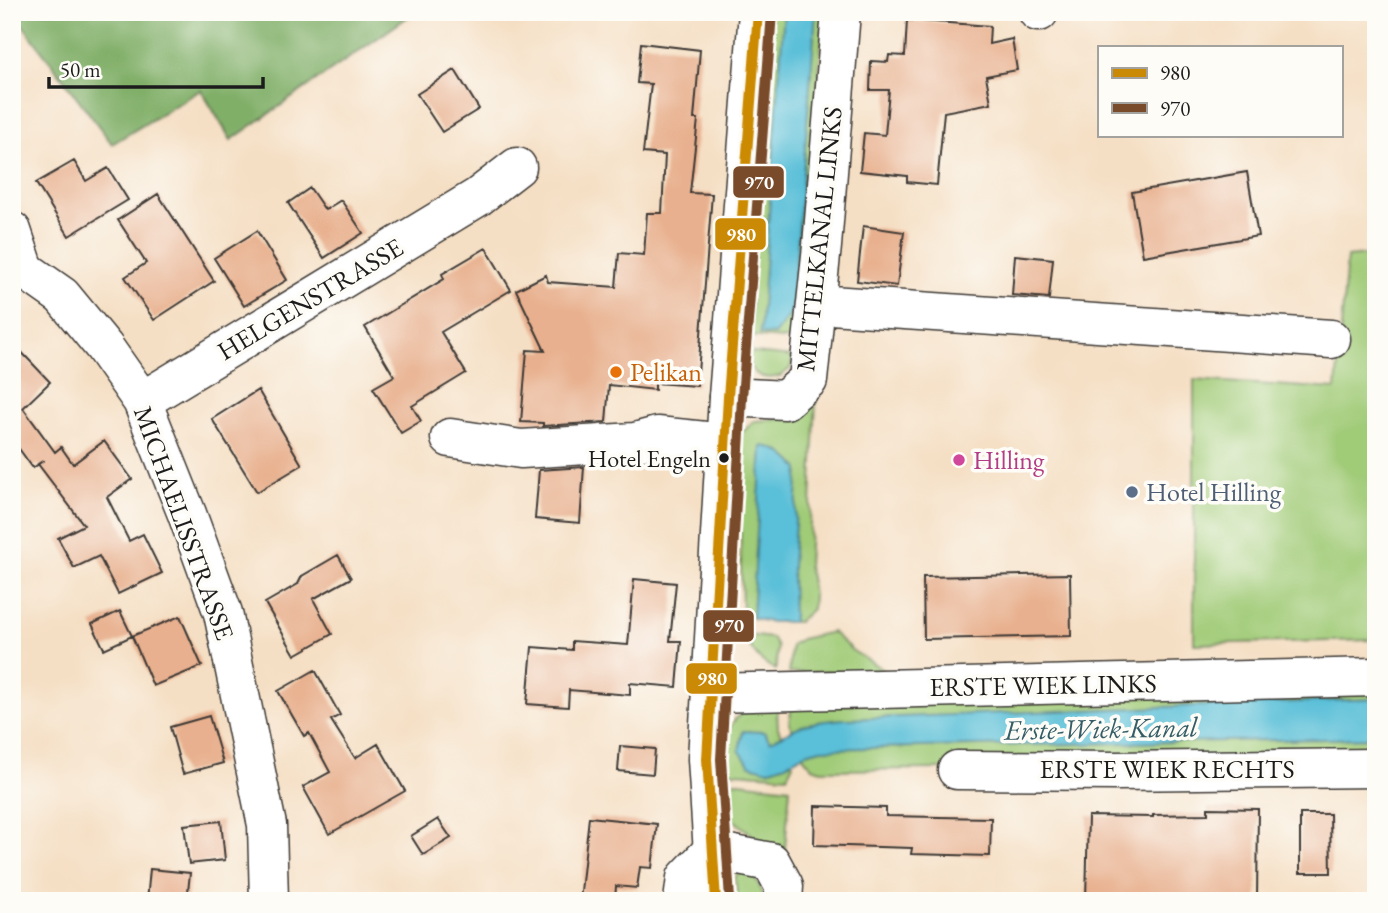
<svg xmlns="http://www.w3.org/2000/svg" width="1388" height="913" viewBox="0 0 1388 913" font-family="'EB Garamond',serif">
<rect width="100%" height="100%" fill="#fdfcf7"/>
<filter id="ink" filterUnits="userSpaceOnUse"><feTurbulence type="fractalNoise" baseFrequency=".0143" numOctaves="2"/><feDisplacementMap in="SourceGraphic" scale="14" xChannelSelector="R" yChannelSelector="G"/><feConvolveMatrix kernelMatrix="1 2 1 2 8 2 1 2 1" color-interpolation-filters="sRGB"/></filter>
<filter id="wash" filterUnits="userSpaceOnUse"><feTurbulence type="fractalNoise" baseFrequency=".00686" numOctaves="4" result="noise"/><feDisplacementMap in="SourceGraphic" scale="28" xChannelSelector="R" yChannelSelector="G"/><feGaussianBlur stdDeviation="1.57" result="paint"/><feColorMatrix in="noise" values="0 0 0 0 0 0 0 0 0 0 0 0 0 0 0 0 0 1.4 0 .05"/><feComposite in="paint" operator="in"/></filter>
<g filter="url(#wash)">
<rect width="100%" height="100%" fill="#f5dfc4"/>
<path fill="#a0cb77" stroke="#5e744a" stroke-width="2" d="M771,12H824L795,340L748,336Z
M1376,254V640L1194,644V380L1336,389L1347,257Z
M746,352L793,357L790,369C787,371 783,374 780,376C760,382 747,371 746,352Z
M811,399L816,400L808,567L813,595L812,609L798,622H770L742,615L739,459L741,433L755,421L781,419L801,409Z
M832,632L853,651L884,670L789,673L791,645L801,639Z
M745,635L772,638L777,647L776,670C759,661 752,653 745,635Z
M1376,687V757L946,769L821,770L812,767L804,758L789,723L792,706Z
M777,708L778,728L793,764L787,776L723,771C725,752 724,723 743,713C752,708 767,709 777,708Z
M723,780L790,788L784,860L731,818L723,806Z
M738,872H750L759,885L765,901H738L735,879Z"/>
<path fill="#80af68" stroke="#4e6642" stroke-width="2" d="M13,12H415L231,140L201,90L112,144Z"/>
<path fill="#5abfd8" stroke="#3b6e7a" stroke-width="2" d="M784,12H816L792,312L774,335L760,334Z
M762,446C778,447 789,457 799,469L792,566L793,622H770L752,618Z
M1376,699V738L821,749L806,753L786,764L768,770L750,765L739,750L743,731L764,732L770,741C781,737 790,730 801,726C815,721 831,720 846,719Z"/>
<g id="blocks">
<path fill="#e8b08e" d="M907,20L990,26L989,44L1012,39L1017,70L986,76L991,103L944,112L937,185L907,182V176L860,171L864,133L885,135L889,90H870L871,61L888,62L889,55L905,56Z
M641,43L700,50L694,119H698L690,193L712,194L697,386L655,383V390L609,385L606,422L543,426V423L521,422L527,350L545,351L516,290L546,275L548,282L616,287L619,253L644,255L647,213H662L665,155L643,153L651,84L637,83Z
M455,70L479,109L442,132L417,94Z
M74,161L86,181L108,168L128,200L69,236L36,183Z
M1247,172L1258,236L1143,256L1132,192Z
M310,188L325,210L341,200L363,233L324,258L288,203Z
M158,194L214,281L154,320L125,277L146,263L118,220Z
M863,226L904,232L897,286L857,281Z
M257,231L287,280L244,306L214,258Z
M486,248L511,290L441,332L466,373L412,406L421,421L401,433L373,388L394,376L365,327L444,279L442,274Z
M1015,255L1053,259L1049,298L1012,295Z
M12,342L50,382L23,408L55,452L61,447L73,464L104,441L132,479L107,497L129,541L143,534L162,573L118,594L99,556L74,568L58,538L84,525L38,464L44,460L33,468L12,439Z
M258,390L302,465L257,492L212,419Z
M584,467L580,523L535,519L539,470Z
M338,555L351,578L313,599L332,634L295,655L265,603L298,584L302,576Z
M1070,574L1071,636L924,639L923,577Z
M634,579L676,583L670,641H681L677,687L630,683V695L569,690L568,707L527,704L532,647L572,650V641L628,645Z
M120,611L132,636L104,649L92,624Z
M180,616L202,666L153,686L132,636Z
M315,670L340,715L331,720L355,758L378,744L405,791L329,834L303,787L330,772L309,733L304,736L278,691Z
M209,716L223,763L183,774L170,727Z
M620,746L655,749L653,774L618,771Z
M815,806L886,808V816L991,818L990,856L911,854L912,848L814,845Z
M1208,808L1258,809L1257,901H1086L1088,816L1153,817V815L1208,814Z
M1300,814H1330L1331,873H1300Z
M589,817L657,824L652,868L640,867L637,888L616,886L615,901H580Z
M438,819L451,838L423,855L411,836Z
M221,821L225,860L189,864L184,825Z
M150,869L190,873L187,901H147Z"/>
</g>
</g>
<g filter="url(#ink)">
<use href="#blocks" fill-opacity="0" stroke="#3d3935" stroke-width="2"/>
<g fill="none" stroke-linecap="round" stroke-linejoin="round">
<defs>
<path id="minor" d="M1038,12H1039
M12,231L25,270L62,296L104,347L142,401L187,514L223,613L267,825L269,901
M816,304L1331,339
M728,397L785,400L808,380L822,246L841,12
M142,401L478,197L517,167
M450,438L521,449L635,442L657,436L725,443
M711,693L1376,677
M957,770L1117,771L1376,768
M683,901L686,878L712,851L771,862L784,886L783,901"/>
<path id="major" d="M716,901L707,759L728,397L758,12"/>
</defs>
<use href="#minor" stroke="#3d3935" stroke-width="41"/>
<use href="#major" stroke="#3d3935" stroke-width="41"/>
<use href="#minor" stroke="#fff" stroke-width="38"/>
<use href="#major" stroke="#fff" stroke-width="38"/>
<defs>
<path id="bus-1" d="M716,901L707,759L728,397L758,12"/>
<path id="bus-2" d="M730,900L721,759L742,398L772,13"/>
</defs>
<use href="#bus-1" stroke="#fdfcf7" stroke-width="16"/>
<use href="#bus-2" stroke="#fdfcf7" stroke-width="16"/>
<use href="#bus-1" stroke="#cb8a06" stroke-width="10"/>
<use href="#bus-2" stroke="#7a4b2a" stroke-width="10"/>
</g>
</g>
<circle fill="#e8710a" stroke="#fdfcf7" stroke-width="2.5" cx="616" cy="372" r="7"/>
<circle fill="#1c1c1c" stroke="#fdfcf7" stroke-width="2.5" cx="724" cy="458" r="6"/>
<circle fill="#d1479c" stroke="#fdfcf7" stroke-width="2.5" cx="959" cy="460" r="7"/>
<circle fill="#5c6f8a" stroke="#fdfcf7" stroke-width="2.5" cx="1132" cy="492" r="7"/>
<g text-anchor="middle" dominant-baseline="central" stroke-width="7" stroke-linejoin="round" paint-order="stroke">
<g font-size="24" fill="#1c1c1c" stroke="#fdfcf7" text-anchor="end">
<text x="711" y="458">Hotel Engeln</text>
</g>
<g font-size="26" fill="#1c1c1c" stroke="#fdfcf7">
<text transform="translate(819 239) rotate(-84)">MITTELKANAL LINKS</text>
<text transform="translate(310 299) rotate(-31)">HELGENSTRASSE</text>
<text transform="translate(184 523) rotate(70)">MICHAELISSTRASSE</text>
<text transform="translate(1043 685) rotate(-1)">ERSTE WIEK LINKS</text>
<text x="1167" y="769">ERSTE WIEK RECHTS</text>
</g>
<g font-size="26" fill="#c56008" stroke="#fdfcf7" text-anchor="start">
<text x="630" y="372">Pelikan</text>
</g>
<g font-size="26" fill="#b23c85" stroke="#fdfcf7" text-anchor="start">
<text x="973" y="460">Hilling</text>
</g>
<g font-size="26" fill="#4e5e75" stroke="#fdfcf7" text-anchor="start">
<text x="1146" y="492">Hotel Hilling</text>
</g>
<g font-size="28" font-style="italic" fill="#355d67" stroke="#fdfcf7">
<text transform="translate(1101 728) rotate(-1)">Erste-Wiek-Kanal</text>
</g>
</g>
<g stroke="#fdfcf7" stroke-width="2.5">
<rect x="732" y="165" width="53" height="34" rx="7" fill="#7a4b2a"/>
<rect x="714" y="217" width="53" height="34" rx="7" fill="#cb8a06"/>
<rect x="702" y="609" width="53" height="34" rx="7" fill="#7a4b2a"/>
<rect x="685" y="662" width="53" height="33" rx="7" fill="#cb8a06"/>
</g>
<g font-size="19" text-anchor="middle" font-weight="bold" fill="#fff">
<text x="759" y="189">970</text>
<text x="741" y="241">980</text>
<text x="729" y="632">970</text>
<text x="712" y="685">980</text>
</g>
<rect width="1388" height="913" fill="none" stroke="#fdfcf7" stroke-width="42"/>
<rect x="1098" y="46" width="245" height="91" fill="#fdfcf7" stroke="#a3a29f" stroke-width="2"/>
<rect x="1112" y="68" width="35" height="10" fill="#cb8a06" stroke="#a3a29f" stroke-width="2"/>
<text x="1160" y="80" font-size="21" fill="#1c1c1c">980</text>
<rect x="1112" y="103" width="35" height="10" fill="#7a4b2a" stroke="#a3a29f" stroke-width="2"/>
<text x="1160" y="116" font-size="21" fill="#1c1c1c">970</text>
<path d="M49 77v10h214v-10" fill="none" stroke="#1c1c1c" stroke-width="3.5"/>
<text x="60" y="77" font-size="21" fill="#1c1c1c" stroke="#fdfcf7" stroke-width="5" paint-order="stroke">50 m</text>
</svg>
